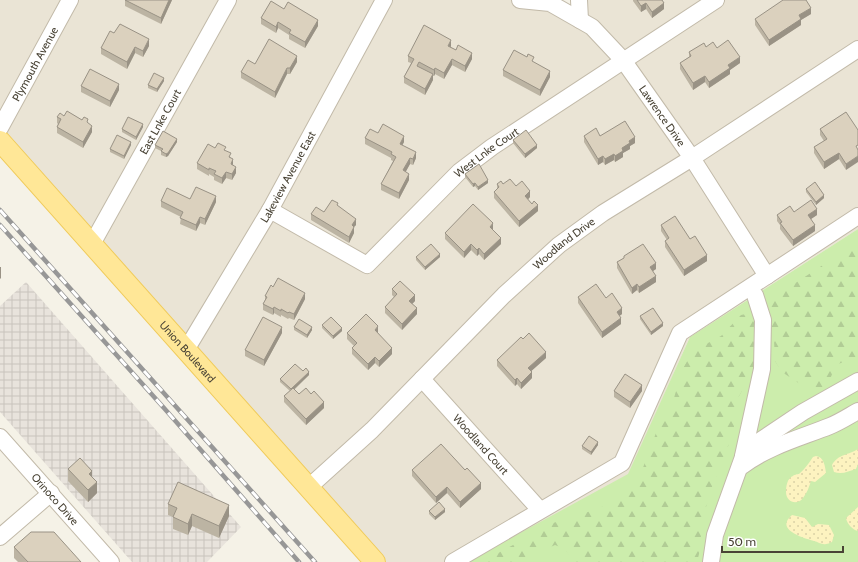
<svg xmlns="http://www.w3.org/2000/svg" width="858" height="562" viewBox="0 0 858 562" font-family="Cabin,sans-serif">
<defs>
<pattern id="industrial-grid" width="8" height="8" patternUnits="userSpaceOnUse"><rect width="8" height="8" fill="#e8e3dc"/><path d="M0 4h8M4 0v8" fill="none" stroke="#c8c4bd"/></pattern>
<pattern id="forest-firs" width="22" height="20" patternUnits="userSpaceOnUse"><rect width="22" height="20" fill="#ccedac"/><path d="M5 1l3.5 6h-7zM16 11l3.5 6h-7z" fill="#b1cc95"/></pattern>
<pattern id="sand-dots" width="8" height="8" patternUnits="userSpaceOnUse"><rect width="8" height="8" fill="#fdf3c0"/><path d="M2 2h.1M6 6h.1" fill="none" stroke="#dad2a6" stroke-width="1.8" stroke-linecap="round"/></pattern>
</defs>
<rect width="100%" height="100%" fill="#f5f2e7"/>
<path fill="#eae4d5" d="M0,0H520L580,20L579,0H858V229L690,337L629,474L557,515L468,562H375L0,141Z"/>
<path fill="url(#industrial-grid)" d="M26,282L241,527L207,562H132L0,412V306Z"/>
<path fill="#ccedac" d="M858,229V562H467L628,474L690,337Z"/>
<path fill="url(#forest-firs)" d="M858,242V356L836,365L827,386L812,392L782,372L775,361L774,340L769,322L764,314L771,299Z
M755,312L759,317L754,369L738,398L735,423L727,450L712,487L703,517L699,554L697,562H574L565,549L555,545L544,550L531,562H482L553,523L600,508L627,491L641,473L656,433L674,398L682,370L693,351L721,336L741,315Z"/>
<path fill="url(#sand-dots)" d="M858,449V464L856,469C849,471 842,475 834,472L832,465C838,454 849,455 858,449Z
M816,456C824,457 825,466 826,473L815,482L811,481C809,487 807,493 803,498C797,506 786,502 786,492C786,487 787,478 793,476C793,475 798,474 799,474C804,470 809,463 813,457Z
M858,507V531C853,530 847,524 846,518Z
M792,515L805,518L812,527L818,524L829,525L834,535L832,542C829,543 828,544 826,544C822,545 818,542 814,541C804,538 774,530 792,515Z"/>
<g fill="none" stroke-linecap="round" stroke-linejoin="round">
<defs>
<g id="minor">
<path id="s1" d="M520,0L550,3L592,27L623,60L692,158L767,276"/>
<path d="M579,0L580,20"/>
<path id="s2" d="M0,128L70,0"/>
<path id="s3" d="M270,210L367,265L459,172L492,147L716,0"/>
<path id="s4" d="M92,244L228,0"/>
<path id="s5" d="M186,350L270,210L384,0"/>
<path id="s6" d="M422,379L540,510"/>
<path id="s7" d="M0,437L111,562"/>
<path d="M743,456L762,369L763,320L755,295"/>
<path d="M742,466C769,446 800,438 830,426C840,422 849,416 858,411"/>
<path id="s8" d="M309,487L372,430L504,295L559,245L603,213L692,158L858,49"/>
<path d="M0,537L51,493"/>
<path d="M453,562L622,463L680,333L858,216"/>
<path d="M711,562L715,535L743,457L752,446L803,412L858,381"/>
</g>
<g id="major">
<path id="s9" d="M0,141L375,562"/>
</g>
</defs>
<use href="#minor" stroke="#c2baa9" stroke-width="18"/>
<use href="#major" stroke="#f0cb5b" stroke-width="22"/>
<use href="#minor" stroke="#fff" stroke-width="16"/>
<use href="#major" stroke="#ffe797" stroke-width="20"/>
<defs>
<path id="rail" d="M0,210L315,562
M0,225L164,408L299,562"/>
</defs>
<use href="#rail" stroke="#979797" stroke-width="4.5"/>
<use href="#rail" stroke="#fff" stroke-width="3" stroke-dasharray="9" stroke-linecap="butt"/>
</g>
<path fill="#bcb4a3" d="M125,0H172L161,24L125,6Z
M633,0H662L664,9L652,18L646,9L641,12L633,1Z
M284,9L318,26L305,48L289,39V35L278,28L276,33L261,24V18Z
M811,14L801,20V25L769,46L755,25V19Z
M114,33L149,46L143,57L135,53L127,69L101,54V48Z
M451,46V47L472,59L465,72L452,65L444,79L435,74L434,76H433V80L425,95L404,83V77L411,63L408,62V56Z
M706,47L717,48L740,63L730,70V74L709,88L705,82L693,90L680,69V63L689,57V52Z
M297,62L290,74H287L275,98L241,78V72Z
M534,62L550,77L540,96L503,76V70Z
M164,81L157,92L148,88V85Z
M81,86L119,90L110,107L81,92Z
M846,112V170L839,159L824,169L814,153V147L824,141L820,135V129Z
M64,116L88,123L92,132L83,148L57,133V127L58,124L57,123V117Z
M143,127L136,140L122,132V129Z
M378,133L404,142L402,145L416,158L413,165L410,164L405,172L409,180L399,199L381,190V184L393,161L391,160V158L365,144V138Z
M584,136H600L635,143L630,146V149L623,153V157L615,162L614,160L605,165L603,162L598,165L584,142Z
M513,140L537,148L525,158L513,143Z
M177,142L168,156L166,157L161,155V151L155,148V145Z
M131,145L124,159L110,152V149Z
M215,148L226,151L231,158L236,173L232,180L226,178L222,184L214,180V177L209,174V176L197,169V163Z
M465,174L488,183L478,190L475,186L473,187L465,177Z
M497,184H503L516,186L530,197L528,200L538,211L519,227L494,198V192L497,189Z
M806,189L824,198L816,205L806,192Z
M190,199L216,202L205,225L200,223L196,231L180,224L181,217L161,207V201Z
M338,206L356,225L354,227V233L349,243L311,220V214L324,212Z
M794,212L817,215L811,219L815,231L793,246L780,229V225L777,221V215Z
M661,225L690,239L707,261L684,276L665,247V241L667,240L661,231Z
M493,229V230L501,244L484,260L479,254L477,256L471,250L464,258L445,239V233Z
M624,256L656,269L653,271L656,282L639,293L637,290L632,294L617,268V262L624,258Z
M416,257H440L425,270L416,260Z
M273,287L305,299L294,320L289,318L288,319L281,315V317L274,313L273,315L263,310V304L265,300V296Z
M392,289L415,301L412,304L417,314L402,330L385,313V307L394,297L392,295Z
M578,297L606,298L622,314L619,316L621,324L602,338L578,303Z
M640,316L663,326L651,335L640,319Z
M322,325L342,331L333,339L322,328Z
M294,327L312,330L307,338L294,330Z
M378,332V333L392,354L379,367L375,363L368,370L352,354V348L354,346L347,339V333Z
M282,333L264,366L245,356V350Z
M546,358L531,371L532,378L521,389L517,384L515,386L497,366V360Z
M309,375L294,390L299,394L324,408L306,425L284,402V396L290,391L280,382V379Z
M614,391H642L630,408L614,397Z
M598,445L591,455L582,449V446Z
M68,469L92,477L97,493L88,502L68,481Z
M412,470L481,489L460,508L447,493L436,503L412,476Z
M168,504L229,516L219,538L192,526L188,535L173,529V517L168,515Z
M429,511L445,512L435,520L429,514Z
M14,547L81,562H18L14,558Z"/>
<path fill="#999285" d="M169,0H172L161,24V18Z
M646,3V9L641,12V6Z
M664,3V9L652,18V12Z
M811,8V14L801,20V25L769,46V40L799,15Z
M318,20V26L305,48V42Z
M278,22V28L276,33V27Z
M149,39V46L143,57V51Z
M451,40V46L448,52V46Z
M135,47V53L127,69V62Z
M472,53V59L465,72V66Z
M297,56V62L290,74V68Z
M740,57V63L730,70V74L709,88V82L728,65Z
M452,59V65L444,79V73Z
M287,68V74L275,98V92Z
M435,68V74L434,76V70Z
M550,71V77L540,96V90Z
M433,74V80L425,95V89Z
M705,76V82L693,90V83Z
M164,78V81L157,92V89Z
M119,84V90L110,107V101Z
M143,124V127L136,140V137Z
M92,126V132L83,148V142Z
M404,136V142L400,150V144Z
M635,137V143L630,146V149L623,153V157L615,162V156L629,141Z
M177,139V142L168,156L166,157V154Z
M131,142V145L124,159V156Z
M537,145V148L525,158V154Z
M416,152V158L413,165V159Z
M839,153V159L824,169V162Z
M614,154V160L605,165V159Z
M603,156V162L598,165V159Z
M858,156V162L846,170V164Z
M410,158V164L403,177V170Z
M233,159V165L231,164Z
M236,167V173L232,180V174Z
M226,172V178L222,184V178Z
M409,174V180L399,199V193Z
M488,180V183L478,190V187Z
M475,183V186L473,187V184Z
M530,191V197L525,202V196Z
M824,195V198L816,205V202Z
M216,196V202L205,225V219Z
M538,205V211L519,227V221Z
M817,209V215L808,221V215Z
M200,217V223L196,231V225Z
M356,219V225L354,227V233L349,243V237L352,225Z
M493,223V229L490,233V227Z
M815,225V231L793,246V240Z
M501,238V244L484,260V254Z
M471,244V250L464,258V252Z
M479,248V254L477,256V250Z
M440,254V257L425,270V267Z
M707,255V261L684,276V270Z
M656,263V269L650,273V267Z
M0,267H1V278L0,279Z
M656,276V282L639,293V287Z
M637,284V290L632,294V288Z
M305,293V299L294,320V314Z
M415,295V301L409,307V301Z
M274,307V313L273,315V309Z
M417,308V314L402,330V324Z
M622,308V314L617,318V312Z
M621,318V324L602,338V332Z
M663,323V326L651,335V332Z
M378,326V332L375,336V330Z
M282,327V333L264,366V360Z
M312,327V330L307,338V335Z
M342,328V331L333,339V336Z
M392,348V354L379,367V361Z
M546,352V358L528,374V368Z
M375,357V363L368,370V364Z
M309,372V375L291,392V389Z
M532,372V378L521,389V383Z
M517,378V384L515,386V380Z
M642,385V391L630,408V402Z
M324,402V408L306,425V419Z
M598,442V445L591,455V452Z
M92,471V482L89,474Z
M97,482V493L88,502V490Z
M481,483V489L460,508V502Z
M447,487V493L436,503V497Z
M229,505V516L219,538V526Z
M445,509V512L435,520V517Z
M192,514V526L188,535V524Z"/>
<path fill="#dbd1be" stroke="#999285" d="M125,0H169L161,18Z
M637,0H662L664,3L652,12L646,3L641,6Z
M783,0H806L811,8L799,15L801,19L769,40L755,19Z
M271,1L284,9L288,2L318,20L305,42L289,33L291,30L278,22L276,27L261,18Z
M120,24L149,39L143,51L135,47L127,62L101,48L110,31L114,33Z
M424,25L451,40L448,46L456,50L458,45L472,53L465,66L452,59L444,73L435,68L434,70L419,62L417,66L433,74L425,89L404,77L414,59L408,56Z
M269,39L297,56L290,68H287L275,92L241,72L248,60L255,64Z
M728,40L740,57L728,65L730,68L709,82L705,76L693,83L680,63L691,56L689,52L704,43L706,47L713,42L717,48Z
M514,50L527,57L528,54L534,57L532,61L550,71L540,90L503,70Z
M90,69L119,84L110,101L81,86Z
M154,73L164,78L157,89L148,85Z
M67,111L82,120L84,117L88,119L87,122L92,126L83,142L57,127L61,119L57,117L60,113L64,116Z
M846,112L858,130V145L856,146L858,150V156L846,164L839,153L824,162L814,147L827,139L820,129Z
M128,117L143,124L136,137L122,129Z
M625,121L635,137L629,141L630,143L622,148L623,151L615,156L614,154L605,159L603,156L598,159L584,136L596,128L600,136Z
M383,124L404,136L400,144L416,152L413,159L410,158L403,170L409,174L399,193L381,184L396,157L391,154L392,152L365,138L370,129L378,133Z
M526,130L537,145L525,154L513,140Z
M163,131L177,139L168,153L166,154L161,151L163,149L155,145Z
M117,135L131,142L124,156L110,149Z
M218,143L226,147L224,150L231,153L229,157L233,159L231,164L236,167L232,174L226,172L222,178L214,174L216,171L209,168V170L197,163L208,144L215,148Z
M479,164L488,180L478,187L475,183L473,184L465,174Z
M510,179L516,186L522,181L530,191L525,196L532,204L534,201L538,205L519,221L494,192L499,187L497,184L501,181L503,184Z
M815,182L824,195L816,202L806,189Z
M196,187L216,196L205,219L200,217L196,225L180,218L183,212L161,201L167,188L190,199Z
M332,200L338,203L337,205L356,219L352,225L354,227L349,237L311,214L316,207L324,212Z
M811,200L817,209L808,215L815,225L793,240L780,223L782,222L777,215L790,206L794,212Z
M473,204L493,223L490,227L501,238L484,254L479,248L477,250L471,244L464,252L445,233Z
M675,216L690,239L695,236L707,255L684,270L665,241L669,238L661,225Z
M431,244L440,254L425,267L416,257Z
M643,244L656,263L650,267L656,276L639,287L637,284L632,288L617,262L624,258V256Z
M278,278L305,293L294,314L289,312L288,313L281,309V311L274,307L273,309L263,304L267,297L265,296L271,285L273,287Z
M400,281L415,295L409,301L417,308L402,324L385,307L397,294L392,289Z
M596,284L606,298L612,293L622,308L617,312L621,318L602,332L578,297Z
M653,308L663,323L651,332L640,316Z
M366,314L378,326L375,330L392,348L379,361L375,357L368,364L352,348L357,343L347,333Z
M263,317L282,327L264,360L245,350Z
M331,317L342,328L333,336L322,325Z
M299,319L312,327L307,335L294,327Z
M529,333L546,352L528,368L532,372L521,383L517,378L515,380L497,360L521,337L523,339Z
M295,364L303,371L306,368L309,372L291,389L280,379Z
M625,374L642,385L630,402L614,391Z
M293,388L299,394L306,388L311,394L314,391L324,402L306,419L284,396Z
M589,436L598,442L591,452L582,446Z
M441,444L465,470L467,468L481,483L460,502L447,487L436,497L412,470Z
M80,458L92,471L89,474L97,482L88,490L68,469Z
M178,482L229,505L219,526L192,514L188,524L173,517L177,508L168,504Z
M439,502L445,509L435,517L429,511Z
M31,532H54L81,562H28L14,547Z"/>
<g text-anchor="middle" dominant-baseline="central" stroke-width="4" stroke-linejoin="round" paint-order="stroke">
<g font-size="11" fill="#494335" stroke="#fff">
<text stroke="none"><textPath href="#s2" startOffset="73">Plymouth Avenue</textPath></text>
<text stroke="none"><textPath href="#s1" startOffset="192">Lawrence Drive</textPath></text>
<text stroke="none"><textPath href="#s4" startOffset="140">East Lnke Court</textPath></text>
<text stroke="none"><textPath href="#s3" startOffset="276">West Lnke Court</textPath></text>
<text stroke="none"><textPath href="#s5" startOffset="201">Lakeview Avenue East</textPath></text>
<text stroke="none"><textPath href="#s8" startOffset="353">Woodland Drive</textPath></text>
<text stroke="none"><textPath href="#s9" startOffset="282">Union Boulevard</textPath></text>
<text stroke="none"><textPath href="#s6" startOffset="88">Woodland Court</textPath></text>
<text stroke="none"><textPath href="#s7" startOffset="83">Orinoco Drive</textPath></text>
</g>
</g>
<path d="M722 546v6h121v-6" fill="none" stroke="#494335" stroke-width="2"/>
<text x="728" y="546" font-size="12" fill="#494335" stroke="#ffffff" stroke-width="3" paint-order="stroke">50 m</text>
</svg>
